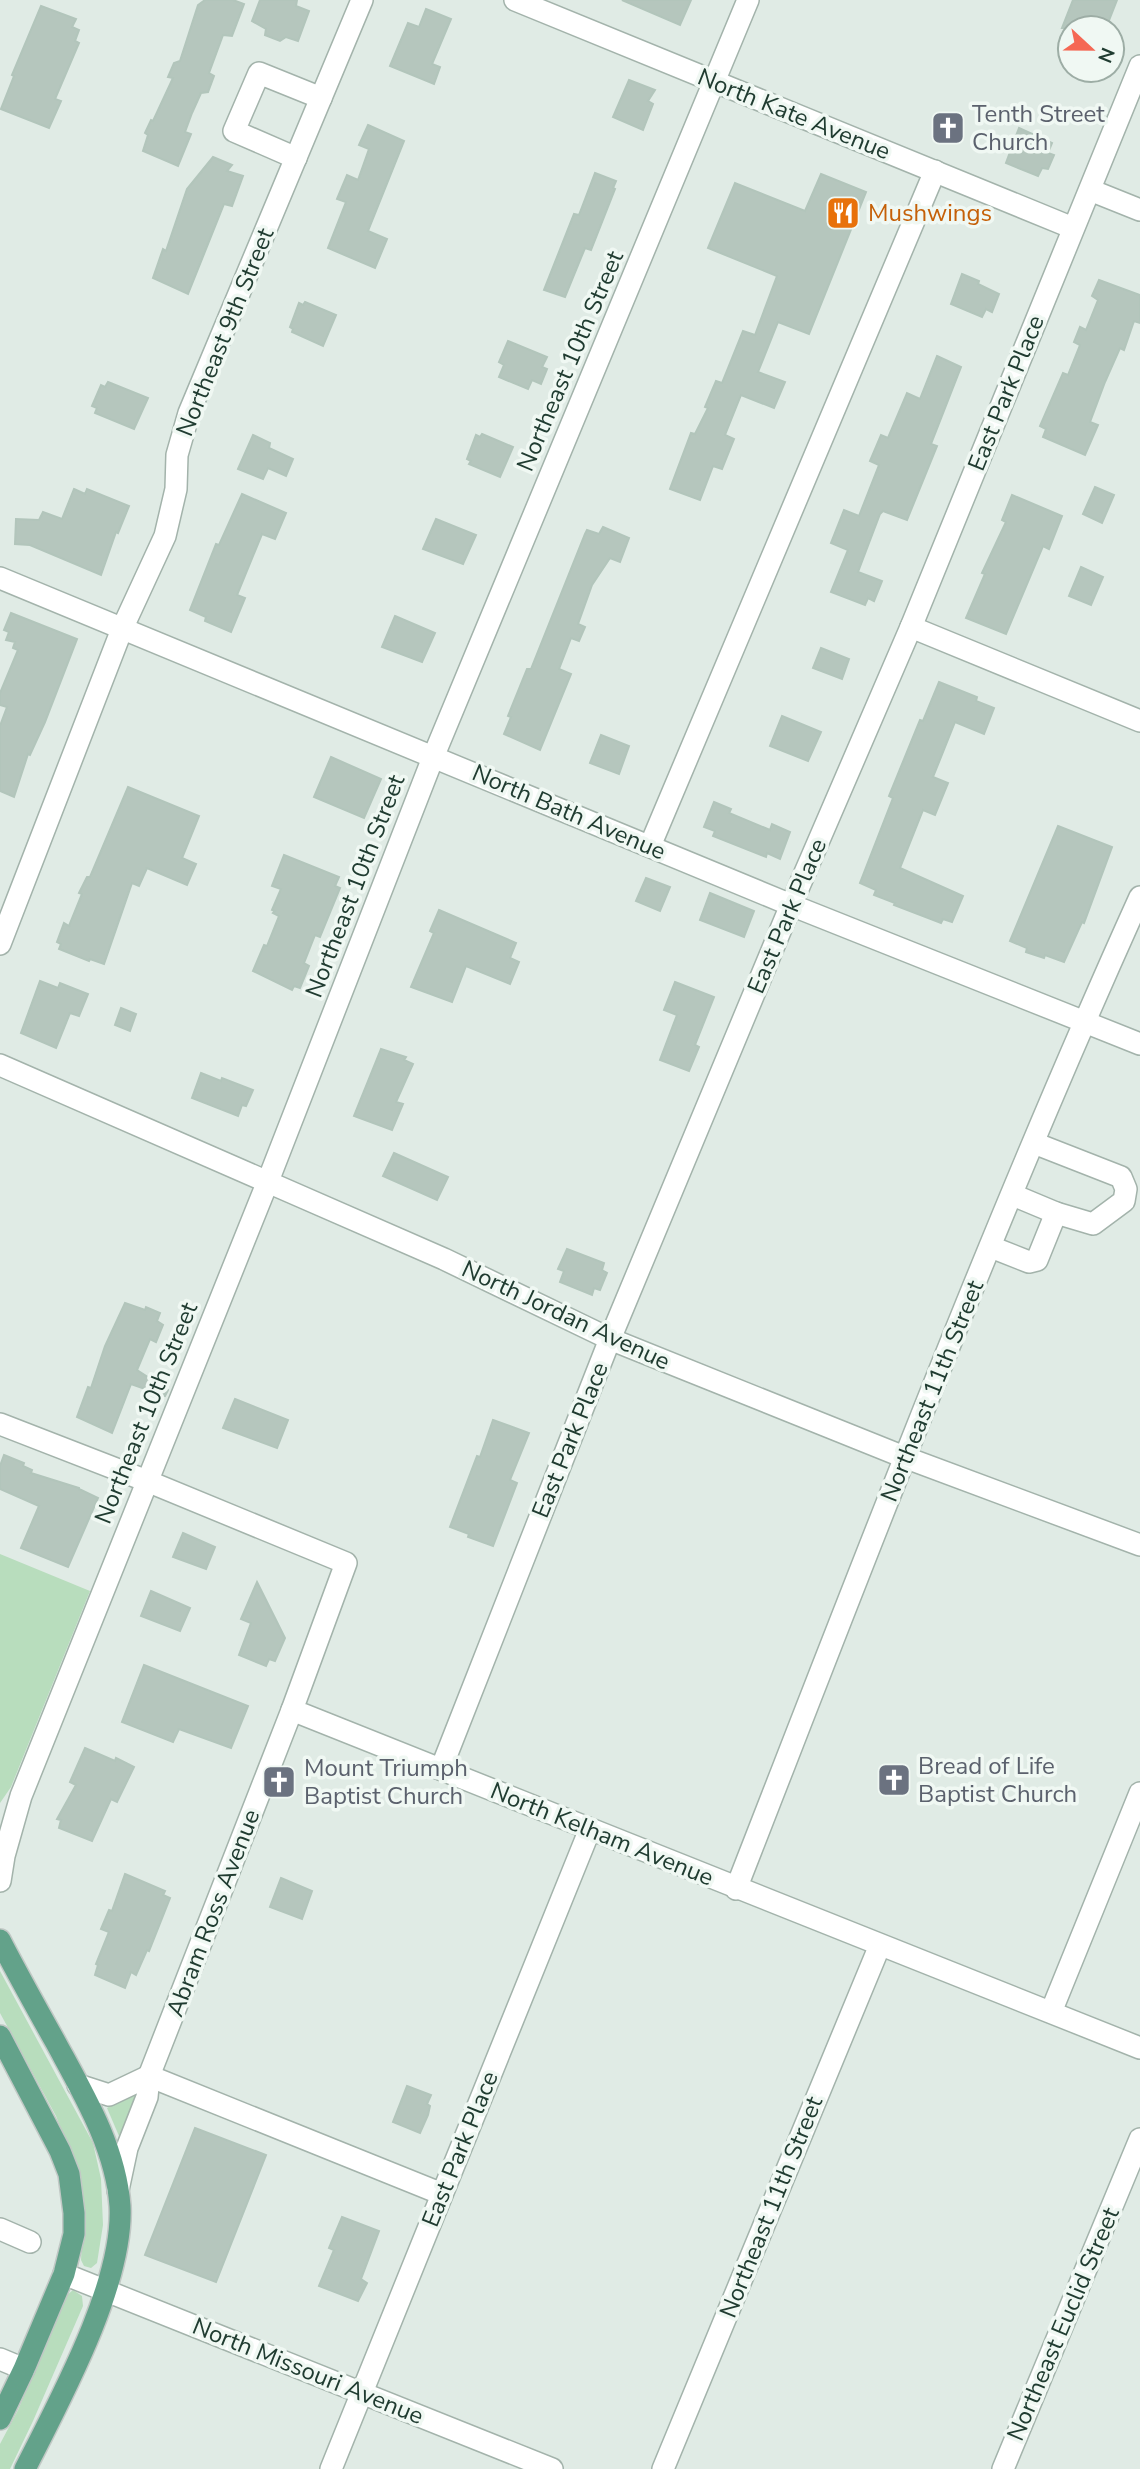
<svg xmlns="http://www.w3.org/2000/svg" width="1140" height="2469" font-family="'Nunito Sans',sans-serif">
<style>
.green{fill:#b8ddbd}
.building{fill:#b5c6bd;stroke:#b2c5bb;stroke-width:2}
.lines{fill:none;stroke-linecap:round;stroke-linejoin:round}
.minor-casing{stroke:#a3b3ab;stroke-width:24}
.major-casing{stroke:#c1c8c5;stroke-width:24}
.minor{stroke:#fff;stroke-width:21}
.major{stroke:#63a28a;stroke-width:21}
.labels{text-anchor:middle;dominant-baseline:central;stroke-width:7;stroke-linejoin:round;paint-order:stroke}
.street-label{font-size:24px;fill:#203c31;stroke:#f0f8f3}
.worship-label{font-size:24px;fill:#5b616d;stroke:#f0f8f3;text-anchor:start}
.food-label{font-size:24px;fill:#c56008;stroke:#f0f8f3;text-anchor:start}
</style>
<rect width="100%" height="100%" fill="#e0ebe5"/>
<!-- green -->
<g class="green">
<polygon points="0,1554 90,1591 11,1787 0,1803"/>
<polygon points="0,1971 93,2143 101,2179 103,2225 97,2263 91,2268 84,2266 81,2260 83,2223 81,2181 56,2116 0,2013"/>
<polygon points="134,2092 139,2093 122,2136 119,2136 107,2108"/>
<polygon points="73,2290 82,2296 83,2306 33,2421 10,2469 0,2469 0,2444 18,2410 66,2296"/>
</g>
<!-- building -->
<g class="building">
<polygon points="205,0 233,0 244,4 232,36 223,35 209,73 214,76 208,92 201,93 192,113 185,132 191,134 178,166 143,151 148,135 145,133 151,120 153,121 173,78 168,77 174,63 180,61 198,5"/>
<polygon points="260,0 297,0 296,6 309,11 298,41 286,37 280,41 265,35 266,29 252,21"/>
<polygon points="622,0 691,0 680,25"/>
<polygon points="1073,0 1117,0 1106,28 1062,28"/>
<polygon points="41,6 76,19 72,27 79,30 75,41 79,43 55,99 61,101 49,128 1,109 14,76 12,75"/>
<polygon points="426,9 451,19 432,64 440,67 434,84 390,66 408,23 419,27"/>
<polygon points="629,80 655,90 648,101 653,104 643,130 613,117"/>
<polygon points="368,125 404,141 368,231 387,239 375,268 328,248 346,202 337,199 347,175 358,180 369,149 359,145"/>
<polygon points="1019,128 1052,143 1048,153 1054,155 1048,169 1042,168 1038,176 1006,163"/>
<polygon points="213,157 232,165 227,171 243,176 232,206 224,204 188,294 153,278 163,249 166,251 187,189"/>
<polygon points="595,173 616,181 613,188 615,189 591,250 585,248 565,297 544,290 574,214 579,215"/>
<polygon points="821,174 866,192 809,334 778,322 758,372 785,382 774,408 741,395 725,435 734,439 722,469 713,466 700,500 670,489 691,433 695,434 708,408 705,407 716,381 722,383 743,331 755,335 777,276 708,248 735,183 805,211"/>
<polygon points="962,274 979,281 978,284 999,294 992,312 986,309 982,317 951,304"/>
<polygon points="1099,280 1140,295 1140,323 1134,321 1124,350 1120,348 1105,382 1090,422 1098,425 1085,455 1043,437 1046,429 1040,426 1063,373 1068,375 1080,345 1074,342 1080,327 1086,330 1098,300 1092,296"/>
<polygon points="305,302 336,315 323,346 292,332 293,329 290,327 299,303 303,305"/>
<polygon points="508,341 547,357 542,367 547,369 541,384 532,380 528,389 499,377 504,365 499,362"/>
<polygon points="937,356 961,367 931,444 937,446 907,520 883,511 880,514 858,572 882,581 874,601 868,598 865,605 831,592 848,550 831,543 844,510 859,516 879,465 870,461 881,435 888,438 907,393 920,399"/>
<polygon points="108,382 148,398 134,429 95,413 97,408 92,406 101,385 105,387"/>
<polygon points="482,434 513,447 500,477 469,464 471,461 467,459 476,435 480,437"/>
<polygon points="253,435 270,443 269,448 293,459 286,476 268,468 263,479 238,469"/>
<polygon points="1095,487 1114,495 1102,523 1083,514"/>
<polygon points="74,489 85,494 87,489 129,506 118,533 116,532 101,575 30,545 15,544 16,519 39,520 43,512 62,519"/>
<polygon points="242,494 286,513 275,539 262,534 237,595 245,598 231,632 205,621 206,617 190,610 216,544 219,545"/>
<polygon points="1012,495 1062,516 1049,549 1043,546 1006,634 966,618 985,574 982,573 1006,522 1002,520"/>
<polygon points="436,519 476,535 463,564 423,549"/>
<polygon points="603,527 629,538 620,562 610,558 592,585 578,624 585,627 579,641 571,638 559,669 571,674 540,750 504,734 511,717 508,716 527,669 531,669 585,534 587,530 599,534"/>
<polygon points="1081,567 1103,577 1091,605 1069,596"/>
<polygon points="11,613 77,639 45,722 30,755 28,754 14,797 0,791 0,726 7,707 0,705 0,693 18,650 13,648 15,642 6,640 9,632 4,630"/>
<polygon points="395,616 435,633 422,662 382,647"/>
<polygon points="821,648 849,659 842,679 813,668"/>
<polygon points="939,682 977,697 976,701 994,708 984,734 955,722 933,777 948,783 935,815 923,810 900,868 963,896 952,922 943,919 941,923 894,905 895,903 874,895 876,890 860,883 893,798 889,796 920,720 923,721"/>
<polygon points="782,716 821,732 808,761 770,746"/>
<polygon points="601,735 629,746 619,774 590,763"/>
<polygon points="331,757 381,779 364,818 314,797"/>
<polygon points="128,787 199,816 182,858 196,864 187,885 147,868 139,886 132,883 104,964 90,959 89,961 59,949 61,944 57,942 64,923 69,926 82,894 79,893 87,877 90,877"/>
<polygon points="714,802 731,809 729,813 770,830 772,824 790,832 780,859 767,853 766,857 713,836 715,831 704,827"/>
<polygon points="1058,826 1112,847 1084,923 1082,922 1064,962 1045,955 1044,958 1026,952 1027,948 1010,941"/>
<polygon points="284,855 339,877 335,886 340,888 320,937 315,935 304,963 309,966 300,988 294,986 292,990 253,971 264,945 267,946 279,916 273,913 275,911 272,910 281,889 272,886"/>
<polygon points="646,878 670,887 660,911 636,901"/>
<polygon points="710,893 754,911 744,937 700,920"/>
<polygon points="439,910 516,943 510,958 519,962 510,984 466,966 452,1002 411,987 434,933 430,931"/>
<polygon points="40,981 58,988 60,983 88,994 79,1016 70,1013 56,1048 21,1033"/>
<polygon points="675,982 714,997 695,1045 699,1047 689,1071 660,1060 677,1015 664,1010"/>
<polygon points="121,1008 136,1014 130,1031 115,1025"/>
<polygon points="381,1049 406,1057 404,1060 413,1064 396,1102 403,1104 392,1130 354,1116"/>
<polygon points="201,1073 221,1081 222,1078 253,1090 246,1106 242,1105 238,1116 192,1098"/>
<polygon points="394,1153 448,1177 437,1200 383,1176"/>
<polygon points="567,1249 604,1263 602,1270 607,1273 600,1290 594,1288 592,1295 560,1282 564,1271 558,1269"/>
<polygon points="125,1303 145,1310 146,1307 160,1313 157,1321 163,1325 156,1342 150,1339 137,1370 168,1390 165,1396 131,1384 112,1433 77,1417 88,1387 91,1388 105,1346"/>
<polygon points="235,1399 288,1420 277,1448 223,1428"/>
<polygon points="493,1420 529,1433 510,1480 517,1483 493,1546 468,1537 469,1534 450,1527 477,1456 480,1457"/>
<polygon points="4,1455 24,1463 23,1466 32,1470 31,1473 79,1488 79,1489 98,1498 68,1567 21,1548 39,1506 0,1489 0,1466"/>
<polygon points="183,1533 215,1547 206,1569 173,1557"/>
<polygon points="257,1582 285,1638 275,1661 269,1659 266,1666 239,1655 251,1623 241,1619"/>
<polygon points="151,1591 190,1608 180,1631 141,1616"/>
<polygon points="144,1665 248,1706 231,1748 179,1729 173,1742 122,1722"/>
<polygon points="85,1748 115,1761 116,1758 134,1767 117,1802 111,1799 92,1841 59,1828 61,1820 57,1819 76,1785 70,1782"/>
<polygon points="125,1874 165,1891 163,1895 170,1898 149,1951 147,1950 136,1975 131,1972 125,1988 95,1975 98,1965 96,1964 109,1932 101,1929 109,1910 112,1911"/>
<polygon points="281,1878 312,1891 302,1919 270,1907"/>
<polygon points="407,2086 431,2095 427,2104 430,2106 428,2115 420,2133 393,2122"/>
<polygon points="195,2128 266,2155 216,2282 145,2255"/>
<polygon points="342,2217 379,2231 361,2279 367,2283 358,2301 319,2286 334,2250 329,2248"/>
</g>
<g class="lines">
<defs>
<g id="minor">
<polyline points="515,0 1073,228"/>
<polyline points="296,158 234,131 259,73 321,98"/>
<polyline points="1090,190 1140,210"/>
<polyline points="0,578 791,905 1140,1044"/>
<polyline points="911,627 1140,721"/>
<polyline points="650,846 935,171"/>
<polyline points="0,944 122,629 165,536 176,489 177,455 189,413 362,0"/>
<polyline points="0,1065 444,1259 610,1339 904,1457 1140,1545"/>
<polyline points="1013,1195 1056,1213 1093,1224 1124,1201 1126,1189 1121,1177 1034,1143"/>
<polyline points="991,1247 1029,1262 1037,1260 1056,1213"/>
<polyline points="0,1424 147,1481 346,1563 292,1710 1140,2048"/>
<polyline points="441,1769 610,1339 791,905 911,627 1140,66"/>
<polyline points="0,1881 4,1856 21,1796 268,1181 434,755 748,0"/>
<path d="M736,1889C866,1556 993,1222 1140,897"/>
<polyline points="1051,2012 1140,1793"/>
<polyline points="149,2076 442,2194"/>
<polyline points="78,2085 109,2095 149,2076"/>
<polyline points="118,2190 127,2148 147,2097 149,2076 292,1710"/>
<polyline points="0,2229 30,2242"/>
<polyline points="64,2274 552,2469"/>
<polyline points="0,2359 24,2369"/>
<polyline points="331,2469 590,1829"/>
<polyline points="663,2469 880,1945"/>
<polyline points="1003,2469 1140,2139"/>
</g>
<g id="major">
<path d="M0,1940C18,1975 37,2009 56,2043C83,2093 116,2148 120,2206C124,2283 60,2400 25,2469"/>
<polyline points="0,2036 60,2151 69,2174 74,2213 74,2234 64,2274 24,2369 0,2419"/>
</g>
</defs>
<!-- minor casing -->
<use href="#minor" class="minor-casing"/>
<!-- major casing -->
<use href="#major" class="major-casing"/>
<!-- minor -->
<use href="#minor" class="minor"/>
<!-- major -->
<use href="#major" class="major"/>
</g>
<!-- icons -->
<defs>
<symbol id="church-square" viewBox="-11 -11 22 22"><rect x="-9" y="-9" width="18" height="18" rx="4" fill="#6b7280" stroke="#f0f8f3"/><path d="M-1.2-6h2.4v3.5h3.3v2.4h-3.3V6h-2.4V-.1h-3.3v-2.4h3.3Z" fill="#fff"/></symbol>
<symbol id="restaurant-square" viewBox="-11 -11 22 22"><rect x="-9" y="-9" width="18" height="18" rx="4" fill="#e8710a" stroke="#f0f8f3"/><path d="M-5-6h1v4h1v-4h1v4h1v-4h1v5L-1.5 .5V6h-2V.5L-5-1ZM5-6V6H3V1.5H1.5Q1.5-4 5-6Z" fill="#fff"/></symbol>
</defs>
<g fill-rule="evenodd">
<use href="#church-square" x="929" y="109" width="38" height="38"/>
<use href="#restaurant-square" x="824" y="194" width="38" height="38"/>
<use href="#church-square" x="875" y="1761" width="38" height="38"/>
<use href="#church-square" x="260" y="1763" width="38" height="38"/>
</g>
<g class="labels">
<!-- street labels -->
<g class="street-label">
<text transform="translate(794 114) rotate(22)">North Kate Avenue</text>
<text transform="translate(225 332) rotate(-68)">Northeast 9th Street</text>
<text transform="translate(570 361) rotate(-67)">Northeast 10th Street</text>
<text transform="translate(1006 393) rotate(-68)">East Park Place</text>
<text transform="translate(569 812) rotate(23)">North Bath Avenue</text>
<text transform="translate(355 886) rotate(-69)">Northeast 10th Street</text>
<text transform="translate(787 916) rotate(-67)">East Park Place</text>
<text transform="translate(566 1315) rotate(25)">North Jordan Avenue</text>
<text transform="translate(932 1391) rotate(-68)">Northeast 11th Street</text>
<text transform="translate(146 1413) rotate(-68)">Northeast 10th Street</text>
<text transform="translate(570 1440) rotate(-68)">East Park Place</text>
<text transform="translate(602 1834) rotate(22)">North Kelham Avenue</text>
<text transform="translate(213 1913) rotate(-69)">Abram Ross Avenue</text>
<text transform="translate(460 2149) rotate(-68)">East Park Place</text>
<text transform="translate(771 2207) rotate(-68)">Northeast 11th Street</text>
<text transform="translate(1063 2324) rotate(-67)">Northeast Euclid Street</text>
<text transform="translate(308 2371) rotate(22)">North Missouri Avenue</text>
</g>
<!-- worship labels -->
<g class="worship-label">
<text x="972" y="114">Tenth Street<tspan x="972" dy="28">Church</tspan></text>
<text x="918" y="1766">Bread of Life<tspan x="918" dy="28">Baptist Church</tspan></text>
<text x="304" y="1768">Mount Triumph<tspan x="304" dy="28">Baptist Church</tspan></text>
</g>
<!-- food labels -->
<g class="food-label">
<text x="868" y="213">Mushwings</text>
</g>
</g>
<!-- north arrow -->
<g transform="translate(1091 49) rotate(112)"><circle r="33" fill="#f0f8f3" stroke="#9dada5" stroke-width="2"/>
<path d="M0-5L12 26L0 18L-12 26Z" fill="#f56854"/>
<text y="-10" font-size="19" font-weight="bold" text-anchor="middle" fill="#203c31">N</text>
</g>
</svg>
